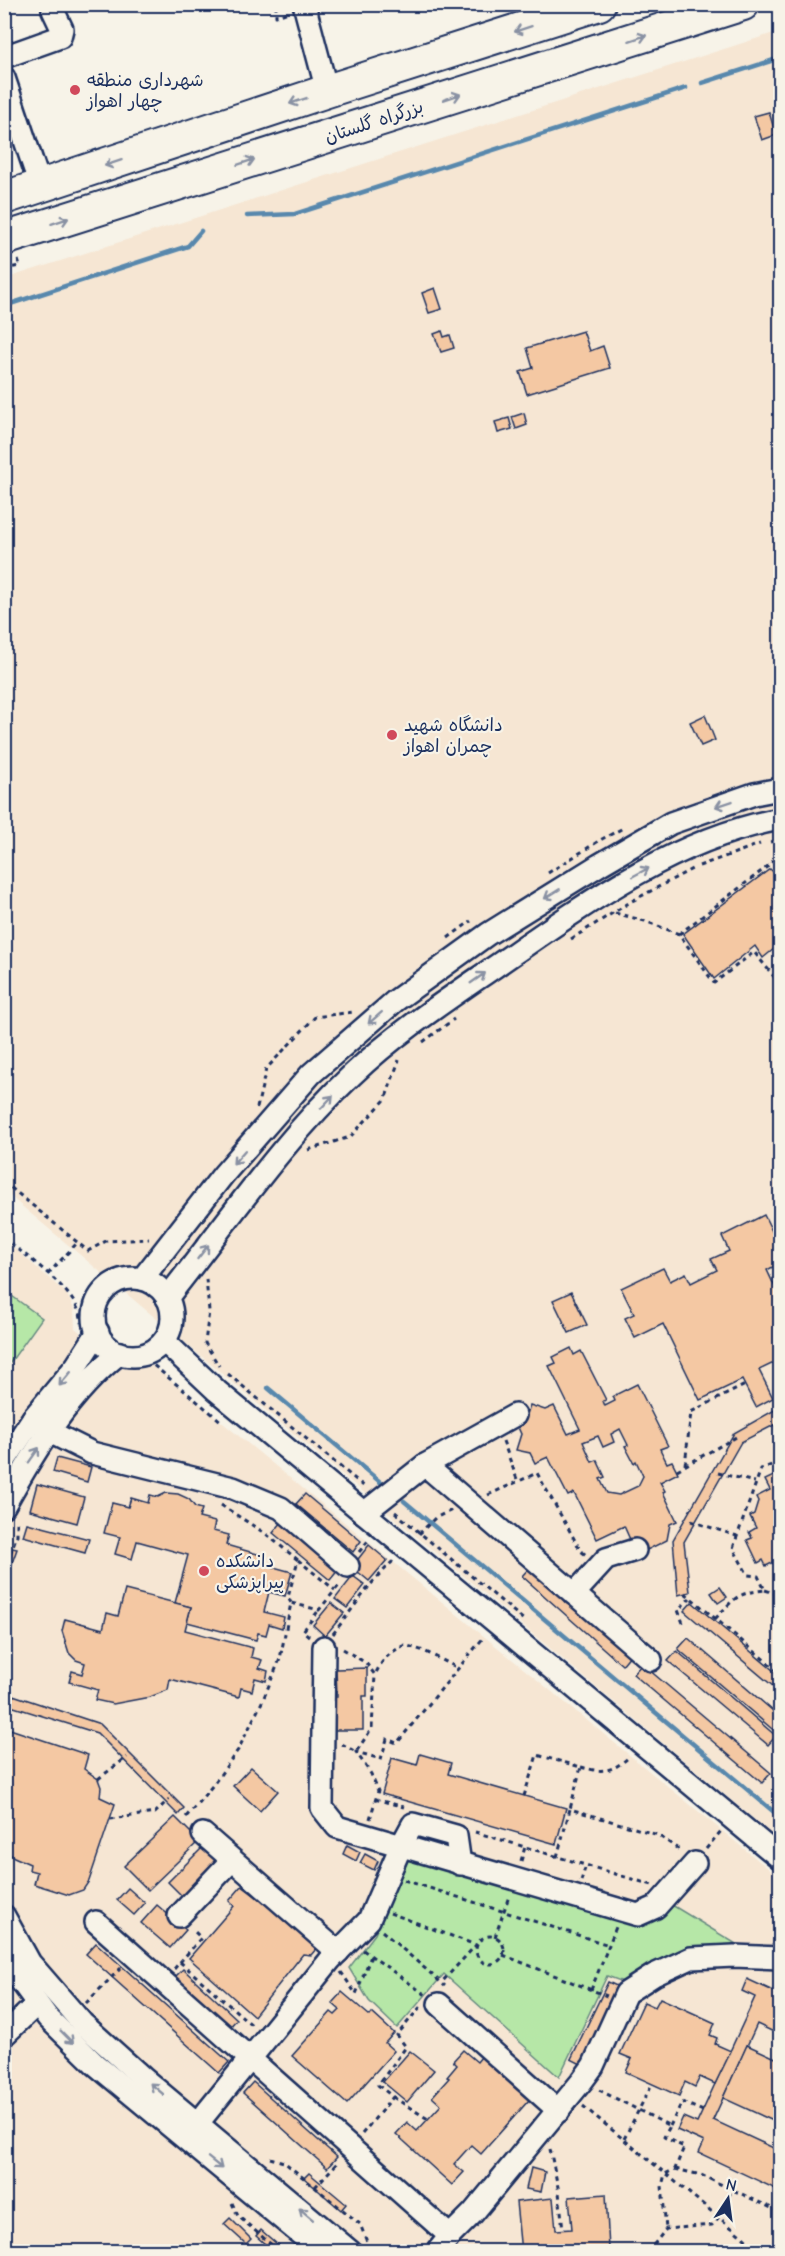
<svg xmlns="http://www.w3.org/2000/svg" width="785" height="2256" font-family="'Comic Neue','Playpen Sans Arabic',sans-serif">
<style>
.built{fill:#f6e6d3}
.green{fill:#b6e7a7;stroke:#688b82;stroke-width:1.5}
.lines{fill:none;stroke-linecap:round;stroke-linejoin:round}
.stream{stroke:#5888ad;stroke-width:4.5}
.building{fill:#f4c8a3;stroke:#1b2f5e;stroke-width:1.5;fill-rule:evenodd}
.minor-casing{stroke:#1b2f5e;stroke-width:26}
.highway-casing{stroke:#1b2f5e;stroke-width:36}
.path{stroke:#1b2f5e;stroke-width:3;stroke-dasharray:4.5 4.5;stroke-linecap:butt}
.minor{stroke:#f7f3e8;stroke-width:21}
.highway{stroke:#f7f3e8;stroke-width:32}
.oneway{stroke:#8991a3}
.poi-dot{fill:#d1495b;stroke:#f7f3e8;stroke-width:2}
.labels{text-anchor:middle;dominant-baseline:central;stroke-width:4.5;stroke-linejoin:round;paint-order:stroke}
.poi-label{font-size:18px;fill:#1b2f5e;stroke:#f7f3e8;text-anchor:start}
.street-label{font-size:18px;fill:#1b2f5e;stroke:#f7f3e8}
</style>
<rect width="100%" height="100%" fill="#f7f3e8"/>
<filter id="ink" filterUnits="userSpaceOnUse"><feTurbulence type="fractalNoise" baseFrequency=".0167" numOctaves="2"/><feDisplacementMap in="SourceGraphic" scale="12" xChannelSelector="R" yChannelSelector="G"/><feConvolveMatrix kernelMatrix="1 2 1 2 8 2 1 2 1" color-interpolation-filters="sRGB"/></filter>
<g filter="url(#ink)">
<!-- built -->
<g class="built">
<polygon points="780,31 780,1841 5,1192 4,279"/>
<polygon points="4,1239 67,1294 74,1309 75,1328 121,1367 132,1362 147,1361 780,1878 780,2251 5,2251"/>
</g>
<!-- green -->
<g class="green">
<polygon points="5,1291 42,1318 5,1370"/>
<polygon points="409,1858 637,1925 658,1917 672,1905 738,1945 676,1953 650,1965 623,1982 607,1976 559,2077 444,1974 397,2028 369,2001 349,1968 375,1934"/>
</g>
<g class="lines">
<!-- stream -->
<g class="stream">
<polyline points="702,83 780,58"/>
<polyline points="247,216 295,214 686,88"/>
<polyline points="4,306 188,246 201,231"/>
<polyline points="268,1388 385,1486"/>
<polyline points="404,1501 780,1817"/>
</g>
</g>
<!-- building -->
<g class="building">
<polygon points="769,112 776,135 762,140 754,116"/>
<polygon points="435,288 442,309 429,313 422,293"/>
<polygon points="442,331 444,337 450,335 454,348 441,352 434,334"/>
<polygon points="583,331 590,351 603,346 610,368 527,394 520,372 533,368 527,348"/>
<polygon points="524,413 527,425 516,429 512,417"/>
<polygon points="509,418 512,429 498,433 495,422"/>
<polygon points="705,715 715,740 701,746 690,722"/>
<polygon points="770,869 780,878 780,944 763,958 755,946 714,979 683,934"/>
<polygon points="764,1215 776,1239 780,1237 780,1263 767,1270 780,1298 780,1360 759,1370 773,1398 756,1407 742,1380 700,1400 663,1324 635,1338 625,1318 634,1314 621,1288 663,1268 670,1281 686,1273 691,1283 717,1270 711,1259 729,1251 722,1236"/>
<polygon points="571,1292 587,1325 569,1333 553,1300"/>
<path d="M571,1348L574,1355L581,1351L606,1400L603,1401L605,1406L615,1401L613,1396L637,1384L668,1446L660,1449L667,1463L672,1461L678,1473L660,1482L665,1491L663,1492L677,1521L670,1524L667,1540L647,1550L632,1544L624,1526L597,1539L574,1493L568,1496L548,1457L535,1463L530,1453L516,1450L521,1434L517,1425L525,1421L530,1405L545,1410L554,1406L568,1434L580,1429L549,1366L556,1363L553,1357ZM620,1429L628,1445L625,1446L634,1463L636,1461L643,1476L638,1486L619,1495L607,1493L600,1479L605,1477L597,1460L592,1462L583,1442L598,1436L603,1447L614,1442L611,1434Z"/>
<polygon points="780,1407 780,1422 741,1442 684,1542 690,1592 678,1595 673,1540 734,1433"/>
<polygon points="57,1458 91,1467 87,1482 53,1472"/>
<polygon points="780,1473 780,1576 774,1562 766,1566 763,1560 758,1563 747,1540 752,1538 749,1532 756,1528 750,1516 754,1514 758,1501 756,1497 770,1490 765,1480"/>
<polygon points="37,1484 84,1497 77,1523 30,1510"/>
<polygon points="166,1493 178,1494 189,1499 195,1507 202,1509 199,1518 215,1522 213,1531 229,1535 226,1545 261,1555 259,1563 292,1572 285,1596 269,1592 264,1612 284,1617 282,1628 269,1624 266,1635 258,1633 256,1640 187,1622 191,1607 175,1603 188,1555 137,1541 132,1559 115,1554 120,1537 104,1533 112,1503 128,1507 131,1498 148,1503 150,1495 158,1497"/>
<polygon points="305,1494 361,1541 353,1552 296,1504"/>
<polygon points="282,1522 339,1569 330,1580 273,1533"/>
<polygon points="27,1523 89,1539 85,1553 23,1536"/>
<polygon points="369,1545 387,1560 369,1581 352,1567"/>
<polygon points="8,1547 17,1549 4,1585 4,1558"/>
<polygon points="531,1566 631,1654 622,1665 522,1576"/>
<polygon points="353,1576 365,1585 347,1608 335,1599"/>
<polygon points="720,1587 727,1597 718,1603 711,1593"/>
<polygon points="125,1590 191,1607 185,1630 253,1648 251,1657 262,1660 259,1668 268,1671 266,1681 255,1678 252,1691 241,1688 239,1697 170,1679 168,1690 150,1697 113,1704 95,1700 98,1690 69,1682 72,1671 82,1674 85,1663 76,1660 69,1653 62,1631 65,1619 103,1629 107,1613 118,1616"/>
<polygon points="692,1602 780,1676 780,1692 684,1611"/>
<polygon points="331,1603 344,1613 325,1636 313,1625"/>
<polygon points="688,1638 780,1717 780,1731 778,1734 678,1649"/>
<polygon points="677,1651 776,1736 768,1745 668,1661"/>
<polygon points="642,1664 771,1773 762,1783 633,1674"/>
<polygon points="367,1668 367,1696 363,1696 363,1730 334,1730 333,1696 337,1696 336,1669"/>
<polygon points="4,1692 100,1724 184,1808 178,1815 97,1733 4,1704"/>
<polygon points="4,1727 88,1755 84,1769 98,1779 101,1787 100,1797 115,1804 89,1881 83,1890 69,1895 34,1884 37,1872 29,1870 30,1864 14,1857 4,1850"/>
<polygon points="420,1754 451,1763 448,1774 566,1808 556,1844 382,1794 392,1758 417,1765"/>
<polygon points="251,1767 278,1791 260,1811 233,1786"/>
<polygon points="175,1817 199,1841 148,1890 124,1866"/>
<polygon points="347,1845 360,1852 356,1861 343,1854"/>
<polygon points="204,1846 221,1862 185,1899 168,1882"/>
<polygon points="365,1854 378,1861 374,1870 360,1863"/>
<polygon points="242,1886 258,1898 261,1893 316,1943 317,1948 311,1955 303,1954 254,2016 189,1958 234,1906 229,1901"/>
<polygon points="128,1888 145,1903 134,1915 117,1900"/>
<polygon points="157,1905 186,1930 170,1948 141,1923"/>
<polygon points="96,1943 229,2062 219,2073 86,1954"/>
<polygon points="183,1969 237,2019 228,2029 173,1979"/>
<polygon points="780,1976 780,2035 757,2024 713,2120 780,2151 780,2191 699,2153 704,2142 677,2130 683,2117 697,2123 755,1997 742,1991 747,1979 773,1991"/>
<polygon points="608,1982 621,1988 583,2065 571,2059"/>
<polygon points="342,1992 370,2016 372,2013 394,2033 385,2043 394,2051 347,2104 292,2056 331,2012 335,2015 340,2010 332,2003"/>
<polygon points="660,1998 715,2023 710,2035 717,2038 715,2044 731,2051 715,2084 700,2077 695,2087 685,2082 679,2096 626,2072 632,2059 620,2054 644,2002 655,2007"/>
<polygon points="747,2045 780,2060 780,2124 723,2098"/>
<polygon points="463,2050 477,2062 481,2057 529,2100 481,2154 471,2145 454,2164 464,2172 452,2185 396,2134 407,2122 417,2131 441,2105 432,2097 449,2078 447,2077 457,2065 453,2061"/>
<polygon points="410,2051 434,2070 407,2102 383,2082"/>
<polygon points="253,2082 337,2157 327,2168 243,2093"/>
<polygon points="531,2168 545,2172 541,2192 526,2189"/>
<polygon points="309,2173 346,2204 341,2210 304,2178"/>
<polygon points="606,2194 609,2249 607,2252 521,2252 516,2202 553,2198 556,2230 572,2229 569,2197"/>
<polygon points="230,2218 251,2239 246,2244 224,2224"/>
<polygon points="261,2230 286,2252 274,2252 256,2236"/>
</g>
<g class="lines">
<defs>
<g id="minor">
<polyline points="304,4 327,91"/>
<polyline points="4,57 60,37 62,29 53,10 56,4"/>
<polyline points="4,78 41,188"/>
<circle cx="133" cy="1317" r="39"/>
<polyline points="142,1279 223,1175 311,1074 395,1001 488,934 599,865 671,823 754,794 780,789"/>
<path d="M167,1298C227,1223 282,1141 352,1075C395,1034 445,1001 493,968C581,907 673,839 780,819"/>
<polyline points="164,1341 217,1391 780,1858"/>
<polyline points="33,1418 50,1432 92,1453 233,1488 281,1508 348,1566"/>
<polyline points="4,1462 33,1418 76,1366 98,1332"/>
<polyline points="425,1465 515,1415"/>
<path d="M4,1506C35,1450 70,1392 120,1353"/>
<polyline points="364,1513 425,1465 651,1660"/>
<polyline points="574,1594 606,1559 635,1550"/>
<polyline points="324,1647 322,1808 337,1827 638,1915 656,1907 695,1863"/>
<polyline points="203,1834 338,1952"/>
<polyline points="4,1916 30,1963 82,2023 143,2078 351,2252"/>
<polyline points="179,1916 232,1860"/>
<polyline points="96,1922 450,2236 473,2213 582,2081 593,2066 626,1993 654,1975 691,1958 734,1956 780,1958"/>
<polyline points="4,1958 48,2018 95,2064 322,2252"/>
<polyline points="439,2004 559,2111"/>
<polyline points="4,2035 37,2004"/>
<polyline points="198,2123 330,1960 369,1920 401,1846 413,1824 456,1836 460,1864"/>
<polyline points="437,2252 450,2236"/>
</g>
<g id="highway">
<polyline points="4,198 327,91 599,4"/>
<polyline points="4,239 743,4"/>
</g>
</defs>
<!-- minor casing -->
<use href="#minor" class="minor-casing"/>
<!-- highway casing -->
<use href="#highway" class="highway-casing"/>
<!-- path -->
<g class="path">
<polyline points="276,4 276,16 289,12"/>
<polyline points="4,269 20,266 18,260"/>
<polyline points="770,842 780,840"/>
<polyline points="780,842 772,863 679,934 714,983 754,952 780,984"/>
<polyline points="699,866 760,844"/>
<polyline points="548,873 602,839 625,827"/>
<polyline points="615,913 645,921 679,934"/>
<polyline points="448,938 471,921"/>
<polyline points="571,939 632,901 692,869"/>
<polyline points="423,1042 454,1019"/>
<polyline points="257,1108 266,1069 315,1017 353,1012"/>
<polyline points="308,1150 350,1137 385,1100 399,1060"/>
<polyline points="4,1182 88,1251 106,1241 149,1239"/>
<path d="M4,1238C28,1258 79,1291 82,1323"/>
<polyline points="780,1272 775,1275 780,1286"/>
<polyline points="48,1274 77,1243"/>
<polyline points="206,1279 209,1311 205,1343 219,1366"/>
<polyline points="140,1354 222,1422"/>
<polyline points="228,1374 366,1488"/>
<polyline points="503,1441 518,1482"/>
<polyline points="685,1465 691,1412 745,1385"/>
<polyline points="677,1470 738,1436"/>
<polyline points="718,1473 755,1482"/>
<polyline points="488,1495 537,1473 581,1551 586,1555"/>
<polyline points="221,1505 266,1534 298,1560 288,1597 291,1603"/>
<polyline points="395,1512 525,1621"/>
<polyline points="691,1521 737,1536"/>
<polyline points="419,1534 435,1518 452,1510"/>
<polyline points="359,1552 368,1541"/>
<polyline points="298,1560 335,1590"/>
<polyline points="4,1570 17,1535 17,1520"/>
<polyline points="765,1590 780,1595"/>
<polyline points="685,1593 780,1673"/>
<path d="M715,1619C735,1598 736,1593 765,1590L758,1576L748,1575L733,1548L761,1469L780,1462"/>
<polyline points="683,1623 678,1610 690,1598"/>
<polyline points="333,1634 371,1584 392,1562 394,1563"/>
<polyline points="309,1636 303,1631 319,1610"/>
<path d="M343,1649L366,1663L375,1675C382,1659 390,1652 405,1645L424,1651L458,1668"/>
<polyline points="342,1744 356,1752 372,1728 375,1675"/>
<path d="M581,1767C603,1773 612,1772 629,1757"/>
<polyline points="98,1779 127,1757"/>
<polyline points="524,1796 537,1755 581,1767 570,1809"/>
<polyline points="375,1799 404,1807"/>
<polyline points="186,1817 213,1785 238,1750 262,1702 280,1659 291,1603 319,1610 341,1583"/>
<polyline points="110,1819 155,1813 169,1799"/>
<polyline points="370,1819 378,1791 371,1774 356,1752 381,1759 387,1739 397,1743 484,1637"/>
<polyline points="475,1832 652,1885"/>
<polyline points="706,1849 721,1831"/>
<polyline points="557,1857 570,1809 658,1835 681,1851"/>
<polyline points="521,1861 525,1847"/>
<polyline points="404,1880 609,1945"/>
<polyline points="581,1881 586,1865"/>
<polyline points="390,1913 476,1945 441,1983"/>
<polyline points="382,1931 445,1986"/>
<circle cx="490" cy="1950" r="14"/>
<polyline points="495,1937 509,1896"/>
<polyline points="363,1950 426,1995"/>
<polyline points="503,1955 607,1996"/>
<polyline points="180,1962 253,2026"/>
<polyline points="174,1969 201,1938 192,1929"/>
<polyline points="341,1972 356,1994 371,1956"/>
<polyline points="591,1990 616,1927"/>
<polyline points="86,2003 122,1967"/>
<polyline points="599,2090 670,2126 664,2137 684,2147 675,2169 665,2174 662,2186 666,2229"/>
<polyline points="393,2097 428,2119"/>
<polyline points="583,2106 761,2252"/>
<polyline points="670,2126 682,2102 703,2111"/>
<polyline points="362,2134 393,2097 378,2085 406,2047 397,2035 421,2006"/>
<polyline points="624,2139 652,2084"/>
<polyline points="550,2149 559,2192 563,2230"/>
<polyline points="270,2158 284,2162 360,2224 367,2242"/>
<polyline points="675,2169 701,2175 780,2212"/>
<polyline points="315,2187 338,2162"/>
<polyline points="232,2203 238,2216 280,2252"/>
<polyline points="648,2252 666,2229 712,2225 719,2217 732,2190"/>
<polyline points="775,2252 780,2239"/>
</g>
<!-- minor -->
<use href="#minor" class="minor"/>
<!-- highway -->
<use href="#highway" class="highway"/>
</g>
<!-- one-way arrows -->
<defs><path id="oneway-shaft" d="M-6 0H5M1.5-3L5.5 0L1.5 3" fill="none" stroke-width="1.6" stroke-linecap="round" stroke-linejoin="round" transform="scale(1.5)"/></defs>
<g class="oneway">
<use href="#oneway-shaft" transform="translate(523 29) rotate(162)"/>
<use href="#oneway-shaft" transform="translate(638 38) rotate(-18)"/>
<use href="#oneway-shaft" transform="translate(452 97) rotate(-18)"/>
<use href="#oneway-shaft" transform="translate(298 101) rotate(161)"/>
<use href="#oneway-shaft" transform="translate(246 162) rotate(-18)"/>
<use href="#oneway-shaft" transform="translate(113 163) rotate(161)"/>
<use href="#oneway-shaft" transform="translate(60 221) rotate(-18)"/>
<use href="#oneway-shaft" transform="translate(724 804) rotate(161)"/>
<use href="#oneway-shaft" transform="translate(641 872) rotate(-28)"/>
<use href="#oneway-shaft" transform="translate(552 894) rotate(148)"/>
<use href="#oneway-shaft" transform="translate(478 978) rotate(-35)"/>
<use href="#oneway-shaft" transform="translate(375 1018) rotate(139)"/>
<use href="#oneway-shaft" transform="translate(327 1102) rotate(-47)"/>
<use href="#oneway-shaft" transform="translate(239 1157) rotate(131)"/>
<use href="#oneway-shaft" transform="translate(203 1252) rotate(-52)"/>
<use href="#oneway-shaft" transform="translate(65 1379) rotate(130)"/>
<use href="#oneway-shaft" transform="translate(34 1455) rotate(-55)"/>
<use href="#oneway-shaft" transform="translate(67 2037) rotate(45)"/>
<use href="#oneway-shaft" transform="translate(157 2089) rotate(-140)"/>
<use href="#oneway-shaft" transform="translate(215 2163) rotate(39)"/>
<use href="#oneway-shaft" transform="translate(306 2214) rotate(-140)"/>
</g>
</g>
<!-- markers -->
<g class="poi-dot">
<circle cx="75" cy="90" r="6"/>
<circle cx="392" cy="735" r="6"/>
<circle cx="204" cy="1571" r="6"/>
</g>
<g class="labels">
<!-- poi labels -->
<g class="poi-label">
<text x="87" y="80">شهرداری منطقه<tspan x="87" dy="21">چهار اهواز</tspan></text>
<text x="404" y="725">دانشگاه شهید<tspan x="404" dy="21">چمران اهواز</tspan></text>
<text x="216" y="1561">دانشکده<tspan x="216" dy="21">پیراپزشکی</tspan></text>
</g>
<!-- street labels -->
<g class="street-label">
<text transform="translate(374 122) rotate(-18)">بزرگراه گلستان</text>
</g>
</g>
<!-- margin -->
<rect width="785" height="2256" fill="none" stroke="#f7f3e8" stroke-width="24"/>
<rect x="12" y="12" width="761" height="2232" fill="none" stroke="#1b2f5e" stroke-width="2" filter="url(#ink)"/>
<!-- north arrow -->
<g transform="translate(728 2199) rotate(13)" stroke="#f7f3e8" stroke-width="4.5" paint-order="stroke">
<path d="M0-4.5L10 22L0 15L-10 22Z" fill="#1b2f5e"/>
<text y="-9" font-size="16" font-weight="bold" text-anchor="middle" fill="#1b2f5e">N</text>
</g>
</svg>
